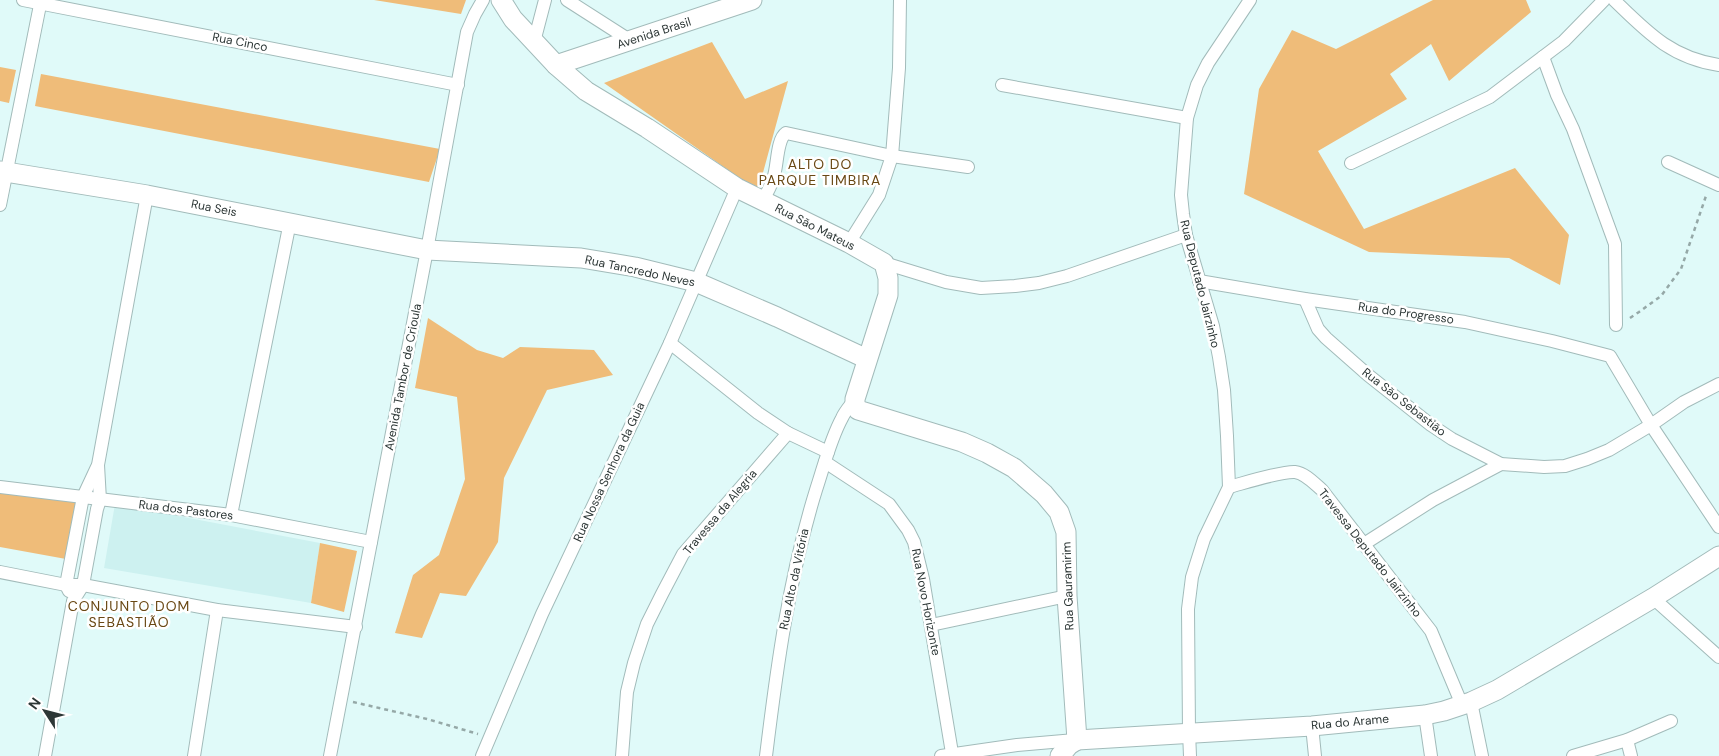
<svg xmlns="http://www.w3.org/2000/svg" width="1719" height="756" font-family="'DM Sans',sans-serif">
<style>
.built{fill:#cdf1f0}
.green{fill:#efbc79}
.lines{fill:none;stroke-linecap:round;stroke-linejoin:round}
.street-casing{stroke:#a2bbba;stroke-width:14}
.secondary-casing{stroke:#a2bbba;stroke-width:21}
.path{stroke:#95a8a7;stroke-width:2.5;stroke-dasharray:4 4;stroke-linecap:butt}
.street{stroke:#fff;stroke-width:12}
.secondary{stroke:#fff;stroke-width:19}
.labels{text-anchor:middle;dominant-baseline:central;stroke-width:5;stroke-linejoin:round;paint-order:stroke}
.street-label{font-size:12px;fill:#2d3736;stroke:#fff}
.neighbourhood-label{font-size:14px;letter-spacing:1px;fill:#694814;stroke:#fff}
</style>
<rect width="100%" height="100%" fill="#e0faf9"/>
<!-- built -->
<polygon class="built" points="115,504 320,543 311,603 104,568"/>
<!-- green -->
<g class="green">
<polygon points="374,0 466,0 461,14"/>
<polygon points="1433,0 1526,0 1531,12 1449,81 1431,44 1390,74 1407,99 1318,151 1364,229 1515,168 1569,235 1560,285 1509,258 1369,252 1244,194 1259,89 1292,30 1336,49"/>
<polygon points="712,42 745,99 788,81 758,191 604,83"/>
<polygon points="0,67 16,70 9,103 0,101"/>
<polygon points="41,74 440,149 429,182 35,106"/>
<polygon points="428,318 477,350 503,358 520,347 594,350 613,375 547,390 504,478 498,542 466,596 440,593 422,638 395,633 413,575 439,555 465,479 457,397 415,388"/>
<polygon points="0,487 80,501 66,559 0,547"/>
<polygon points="320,543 357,551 344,612 311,603"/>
</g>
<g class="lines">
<defs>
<g id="street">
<polyline points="23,0 458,85"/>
<polyline points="567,0 631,41"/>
<path d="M1614,0C1647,32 1671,58 1719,65"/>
<polyline points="534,42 545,0"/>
<polyline points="1543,57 1557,95 1573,129 1615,244 1616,325"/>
<polyline points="1002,85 1187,118"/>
<polyline points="1668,162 1719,185"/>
<polyline points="1351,163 1490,97 1564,41 1604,0"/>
<path d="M763,201C766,194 771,186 773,179C778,167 776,140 786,133L892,156L968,167"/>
<polyline points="0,205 41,0"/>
<polyline points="849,243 879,195 892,156 899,68 900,0"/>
<polyline points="884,263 946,282 981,288 1015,286 1039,283 1067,276 1186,235"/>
<polyline points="1199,281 1305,299 1465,322 1552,341 1610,356 1651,425 1719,527"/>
<polyline points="1305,299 1318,329 1326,338 1368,375 1431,425 1452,439 1501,464 1544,467 1565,466 1587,459 1609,450 1651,425 1684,402 1719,384"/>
<polyline points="670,343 758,413 788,433 828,452"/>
<polyline points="825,462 889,504 908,530 914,542 923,579 952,753"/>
<polyline points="0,487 231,515 371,542"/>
<path d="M1229,487C1244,483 1282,471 1295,472C1305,473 1315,484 1322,490L1431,631L1462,705"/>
<polyline points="231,515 290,222"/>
<polyline points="1364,544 1433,500 1501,464"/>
<polyline points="0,572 66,585 83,585 217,610 356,627"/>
<polyline points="69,591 66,585 83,497 97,467"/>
<polyline points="1653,598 1719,657"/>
<polyline points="931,625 1067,596"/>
<polyline points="1471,702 1482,756"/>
<polyline points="1425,715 1431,756"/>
<polyline points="1312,726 1315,756"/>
<polyline points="1627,740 1631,756"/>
<polyline points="45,756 73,601 83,585 97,509 100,500 98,465 147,195"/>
<polyline points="194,756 217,610"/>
<polyline points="330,756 427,250 467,32 475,14 483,0"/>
<polyline points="482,756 542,614 670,343 737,188"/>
<polyline points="622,756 627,692 634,663 647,624 662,594 683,554 788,433"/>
<path d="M766,756C777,666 789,577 816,490C824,466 830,440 842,418C845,411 851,405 855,399"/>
<polyline points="941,756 1017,745 1075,740"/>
<polyline points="1190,756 1189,732 1188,609 1192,577 1204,539 1229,487 1227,436 1224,390 1219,357 1213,326 1186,235 1183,214 1181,195 1187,118 1197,85 1208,63 1250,0"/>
<polyline points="1573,756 1627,740 1671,721"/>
</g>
<g id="secondary">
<polyline points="501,0 513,19 556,65 586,91 647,128 737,188 849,243 884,263 888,278 888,295 855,399 855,404 858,410 962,442 987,453 1014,468 1044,494 1059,512 1066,532 1067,596 1077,740"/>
<polyline points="556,65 752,0"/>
<polyline points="0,171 147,195 427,250 581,258 635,267 696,282 777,317 867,359"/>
<polyline points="1077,740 1312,726 1425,715 1444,711 1471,702 1497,690 1653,598 1719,556"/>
<polyline points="1060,756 1069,745 1077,740"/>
</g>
</defs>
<!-- street casing -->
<use href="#street" class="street-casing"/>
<!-- secondary casing -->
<use href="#secondary" class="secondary-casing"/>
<!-- path -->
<g class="path">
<polyline points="1630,318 1639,312 1661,296 1681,269 1707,193"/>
<polyline points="353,702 427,719 478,734"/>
</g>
<!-- street -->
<use href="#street" class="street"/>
<!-- secondary -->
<use href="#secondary" class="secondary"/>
</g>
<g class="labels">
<!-- street labels -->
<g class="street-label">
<text transform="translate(654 33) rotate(-18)">Avenida Brasil</text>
<text transform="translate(240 42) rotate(11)">Rua Cinco</text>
<text transform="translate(214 208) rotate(11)">Rua Seis</text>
<text transform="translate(815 227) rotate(27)">Rua São Mateus</text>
<text transform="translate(640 271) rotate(12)">Rua Tancredo Neves</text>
<text transform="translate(1200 284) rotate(76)">Rua Deputado Jairzinho</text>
<text transform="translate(1406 313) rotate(8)">Rua do Progresso</text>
<text transform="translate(403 377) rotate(-79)">Avenida Tambor de Crioula</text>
<text transform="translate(1404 402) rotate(38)">Rua São Sebastião</text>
<text transform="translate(609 472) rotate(-65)">Rua Nossa Senhora da Guia</text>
<text transform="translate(186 510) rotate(7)">Rua dos Pastores</text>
<text transform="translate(720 512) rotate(-50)">Travessa da Alegria</text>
<text transform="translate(1370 553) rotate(52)">Travessa Deputado Jairzinho</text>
<text transform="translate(794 579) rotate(-78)">Rua Alto da Vitória</text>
<text transform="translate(1068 586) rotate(-92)">Rua Gauramirim</text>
<text transform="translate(926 602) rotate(79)">Rua Novo Horizonte</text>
<text transform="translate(1350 722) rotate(-5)">Rua do Arame</text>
</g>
<!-- neighbourhood labels -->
<g class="neighbourhood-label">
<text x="820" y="164">ALTO DO<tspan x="820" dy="16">PARQUE TIMBIRA</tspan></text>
<text x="129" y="606">CONJUNTO DOM<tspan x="129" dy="16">SEBASTIÃO</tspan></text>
</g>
</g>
<!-- north arrow -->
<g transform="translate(45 711) rotate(306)" stroke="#ffffff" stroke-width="4" paint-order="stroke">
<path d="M0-4L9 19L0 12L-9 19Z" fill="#2d3736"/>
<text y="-8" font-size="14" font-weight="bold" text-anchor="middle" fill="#2d3736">N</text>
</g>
</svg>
